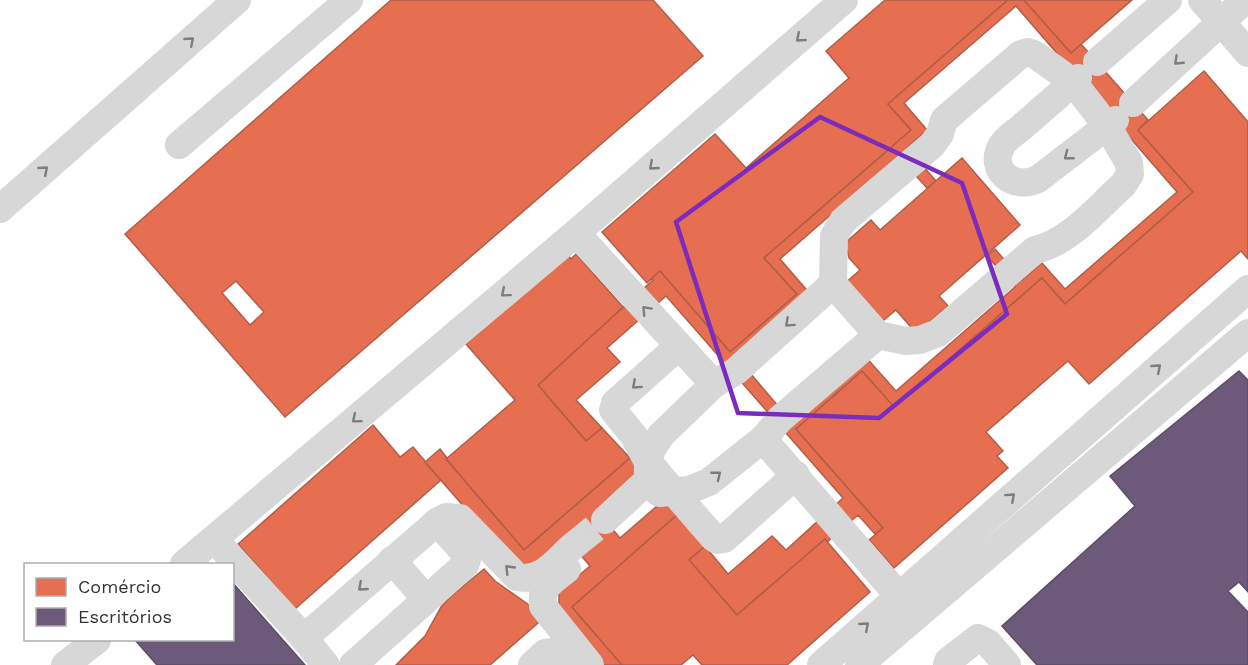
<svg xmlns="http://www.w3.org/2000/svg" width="1248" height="665" font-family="'Work Sans',sans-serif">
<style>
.shops{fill:#e76f51;stroke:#b15d48;stroke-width:1.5;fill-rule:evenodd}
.offices{fill:#6d597a;stroke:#5c4e65;stroke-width:1.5}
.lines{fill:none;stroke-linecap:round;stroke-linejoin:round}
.minor-tunnel{stroke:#d6d6d6;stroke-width:28;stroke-dasharray:28 14;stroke-linecap:butt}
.minor{stroke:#d7d7d7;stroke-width:28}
.oneway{stroke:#7d7d7d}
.marked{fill:none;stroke:#7b2cbf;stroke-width:4.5;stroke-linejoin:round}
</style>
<rect width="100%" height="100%" fill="#fff"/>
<!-- shops -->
<g class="shops">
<path d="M391,0H653L703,56L285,417L125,234ZM236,281L264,312L250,325L222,293Z"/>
<polygon points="885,0 1008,0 888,104 911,130 764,258 797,294 730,352 660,271 647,283 602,232 715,134 746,168 849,78 826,51"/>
<path d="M1008,0H1024L1071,53L1081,44L1148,120L1138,130L1193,192L1065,304L1042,278L894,407L862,371L796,429L883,528L875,534L858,515L827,542L825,539L737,615L689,560L705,546L728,574L772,536L786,550L843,498L666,296L607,348L620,362L576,400L602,428L586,441L538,385L653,280L651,279L660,271L730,352L797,294L764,258L911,130L888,104ZM1016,6L1177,192L1065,289L1042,263L1022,280L995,249L987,256L1015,287L896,391L864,355L790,420L738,359L811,295L780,259L898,156L927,188L936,181L907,148L927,130L904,103Z"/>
<polygon points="1024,0 1132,0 1071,53"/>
<polygon points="1204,71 1248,122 1248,259 1241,251 1089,384 1068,361 986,432 1003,451 997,456 1008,468 894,568 869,540 883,528 796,429 862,371 894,407 1042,278 1065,304 1193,192 1138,130"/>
<polygon points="962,158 1020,225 939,296 948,306 916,333 896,310 879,324 843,285 860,270 849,258 845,243 871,220 880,230"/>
<polygon points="576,254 623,307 538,385 586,441 602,428 630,458 524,550 446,459 515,400 466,344 568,255 571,259"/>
<polygon points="373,425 400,457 413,447 441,480 295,609 238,544"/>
<polygon points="440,449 447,458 446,459 524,550 630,458 642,472 597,511 620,538 664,500 677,515 572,607 622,665 603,665 559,614 559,592 590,566 567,539 535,566 514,564 425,462"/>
<polygon points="677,515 705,546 689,560 737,615 825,539 870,592 787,665 702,665 693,655 681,665 622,665 572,607"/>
<polygon points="484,569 495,581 529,605 539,622 490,665 396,665 425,636 441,607 450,597"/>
</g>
<!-- offices -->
<g class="offices">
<polygon points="1239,371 1248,380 1248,592 1239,582 1228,591 1248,612 1248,665 1037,665 1002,626 1135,506 1110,476"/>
<polygon points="232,582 305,665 157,665 135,640 232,640"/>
</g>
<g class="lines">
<!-- minor-tunnel -->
<polyline class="minor-tunnel" points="573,546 605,520"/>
<!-- minor -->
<g class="minor">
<polyline points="1202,0 1248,53"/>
<path d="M1028,52L1034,54L1073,82L1107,126L1129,163L1130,174L1123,185C1096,209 1070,242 1035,250L938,333L920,340L906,341L878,335L833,284L834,236L843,221L932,145L940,134L944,120L1021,54Z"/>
<polyline points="1097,62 1168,0"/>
<path d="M1078,78C1060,94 1041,110 1022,127C1016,132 1006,138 1002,145C987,170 1014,191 1038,179L1115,120"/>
<polyline points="1133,103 1245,0"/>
<polyline points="179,145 349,0"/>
<polyline points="0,209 237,0"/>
<polyline points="576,233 714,384"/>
<polyline points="679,346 615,403 613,410 634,436 648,462 713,537 717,540 724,539 796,475"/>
<polyline points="763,439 899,596"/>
<polyline points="659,493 689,490 709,482 763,439 780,419 878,335"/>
<polyline points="605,520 646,482 648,476 648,462 652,449 661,435 714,384 736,371 833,284"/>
<polyline points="214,539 304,638"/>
<polyline points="392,560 426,599"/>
<polyline points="184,564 576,233 844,0"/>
<path d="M567,569C553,581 540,586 543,606L590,665"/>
<polyline points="65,665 97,640"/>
<path d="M326,665L304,638L437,522L446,517L460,518L517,577C541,583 556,561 573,546"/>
<polyline points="353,665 465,565 467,560 465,553 437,522"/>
<polyline points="532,665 545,653 554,652 568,665"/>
<polyline points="821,665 1248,289"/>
<polyline points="859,665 1248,333"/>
<polyline points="947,665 948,661 978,638 988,643 1007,665"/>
</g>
</g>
<!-- one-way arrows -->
<defs><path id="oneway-chevron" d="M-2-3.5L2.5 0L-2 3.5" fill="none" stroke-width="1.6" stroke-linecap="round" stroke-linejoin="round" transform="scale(1.5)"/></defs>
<g class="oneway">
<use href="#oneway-chevron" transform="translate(800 38) rotate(139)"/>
<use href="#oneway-chevron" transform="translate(190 41) rotate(-41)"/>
<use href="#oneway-chevron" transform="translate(1178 61) rotate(137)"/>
<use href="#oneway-chevron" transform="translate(1068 156) rotate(142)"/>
<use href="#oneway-chevron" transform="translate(653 166) rotate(139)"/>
<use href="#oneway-chevron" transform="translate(44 170) rotate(-41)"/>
<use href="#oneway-chevron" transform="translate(505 293) rotate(140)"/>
<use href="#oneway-chevron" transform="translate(646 310) rotate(-133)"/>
<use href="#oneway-chevron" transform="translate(789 323) rotate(138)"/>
<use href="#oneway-chevron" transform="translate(1157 368) rotate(-41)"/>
<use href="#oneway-chevron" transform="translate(636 385) rotate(138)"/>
<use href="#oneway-chevron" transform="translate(356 419) rotate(140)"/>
<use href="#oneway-chevron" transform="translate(717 475) rotate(-39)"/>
<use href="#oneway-chevron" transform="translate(1011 497) rotate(-42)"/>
<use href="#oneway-chevron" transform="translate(509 569) rotate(-134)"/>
<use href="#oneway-chevron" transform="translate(362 587) rotate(139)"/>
<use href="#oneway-chevron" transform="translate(865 626) rotate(-41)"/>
</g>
<!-- marked area -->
<path class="marked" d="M820,117L962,183L1007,314L879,418L738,413L676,222Z"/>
<!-- legend -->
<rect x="24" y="563" width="210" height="78" fill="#ffffff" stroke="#adadad" stroke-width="1.5"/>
<rect x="36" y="578" width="30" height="18" fill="#e76f51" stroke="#adadad" stroke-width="1.5"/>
<text x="78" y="593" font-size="18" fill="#333333">Comércio</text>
<rect x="36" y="608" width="30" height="18" fill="#6d597a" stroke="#adadad" stroke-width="1.5"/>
<text x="78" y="623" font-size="18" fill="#333333">Escritórios</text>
</svg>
